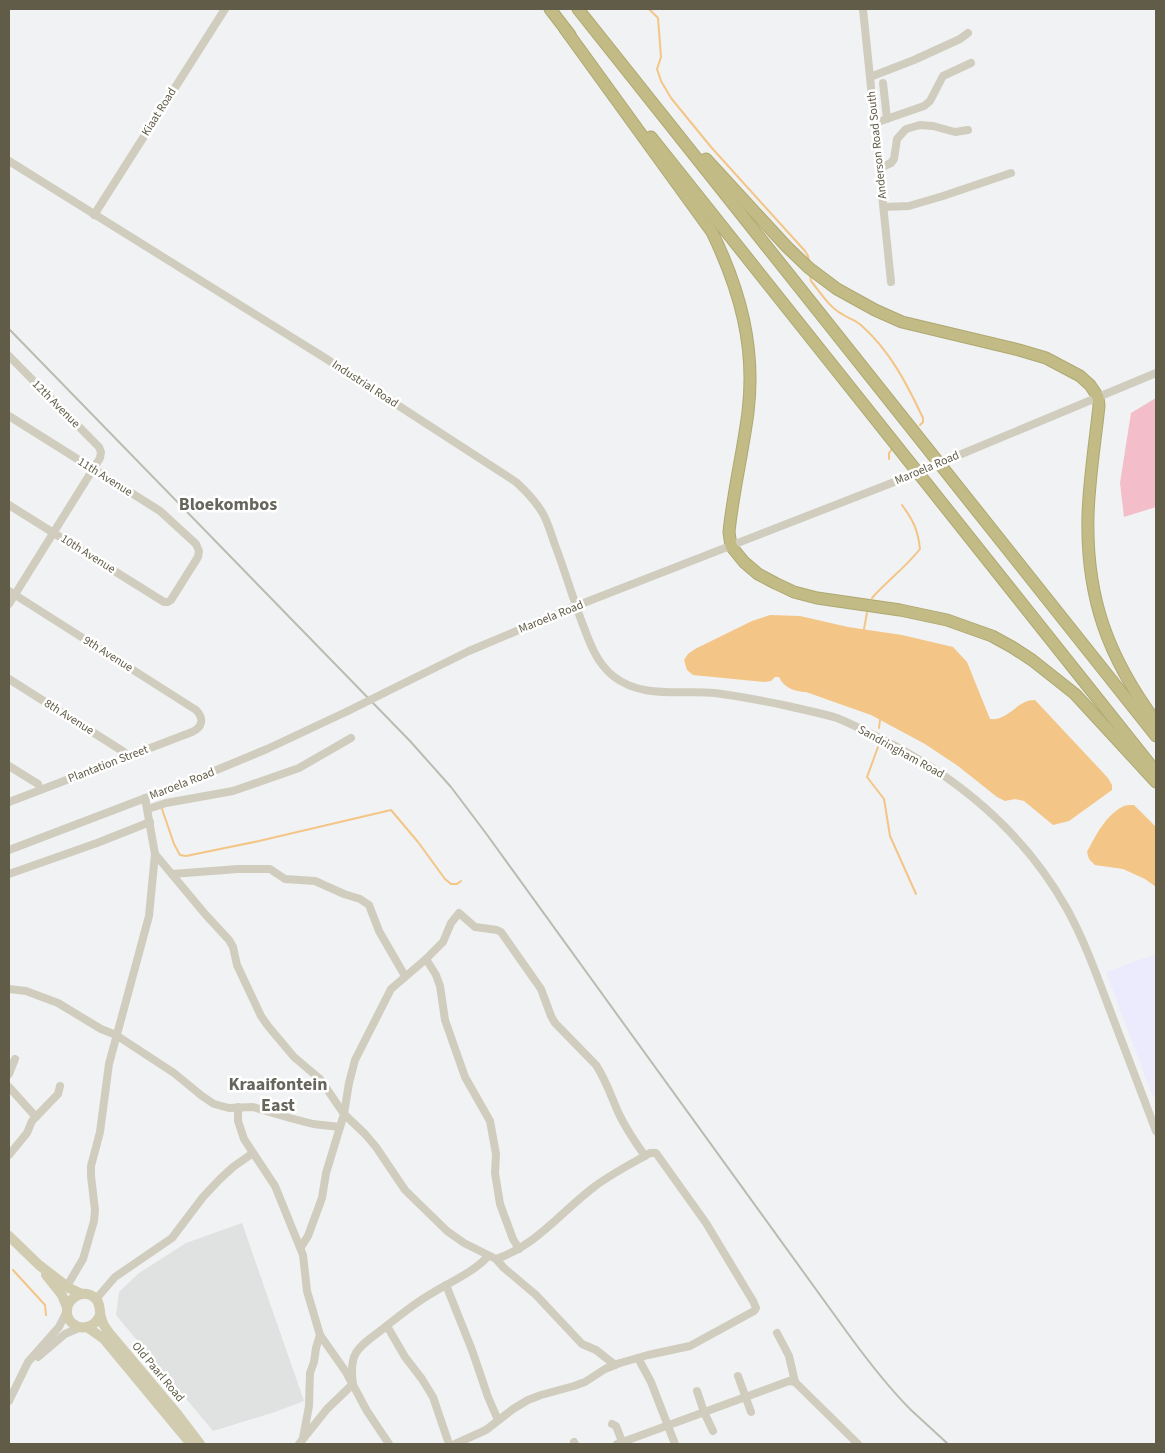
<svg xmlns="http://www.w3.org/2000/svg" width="1165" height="1453" font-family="'Source Sans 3',sans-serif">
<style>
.commercial{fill:#eceafd}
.education{fill:#e0e1e1}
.green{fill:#f3bdca}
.water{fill:#f3c587}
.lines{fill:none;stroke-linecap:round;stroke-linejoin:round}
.stream{stroke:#f3c587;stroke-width:2}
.highway-casing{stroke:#aea871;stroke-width:13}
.minor{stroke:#d1cdbe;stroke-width:8}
.major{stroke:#d1ccaf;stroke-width:10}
.highway{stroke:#c2bb85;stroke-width:11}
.rail{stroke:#bcbbb2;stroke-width:2}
.minor-bridge{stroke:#d1cdbe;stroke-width:8}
.labels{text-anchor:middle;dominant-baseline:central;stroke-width:5;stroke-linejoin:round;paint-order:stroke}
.street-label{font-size:12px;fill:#605c47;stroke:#fff}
.district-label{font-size:18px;font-weight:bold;fill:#66665d;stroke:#fff}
</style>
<rect width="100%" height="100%" fill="#f1f2f3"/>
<!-- commercial -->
<polygon class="commercial" points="1156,954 1156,1098 1152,1094 1106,972"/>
<!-- education -->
<polygon class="education" points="242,1223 304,1401 275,1412 213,1431 116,1315 119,1292 139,1273 186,1243"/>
<!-- green -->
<polygon class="green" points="1156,398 1156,507 1124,517 1120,483 1131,413"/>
<!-- water -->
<g class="water">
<path d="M770,615L800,616L848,627L902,635L953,647L967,662L990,719C1009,721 1016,700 1035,700L1108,778L1112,785V790L1069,821L1053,825L1024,801L1015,799L1005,801L997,797L958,766L925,744L871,715L806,692C795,692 783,687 779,677H775L771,681L764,682L693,675L687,670L684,660L688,654L695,649L752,621Z"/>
<path d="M1134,805L1156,827V887L1145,879L1123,869L1095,865L1089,859L1087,852C1095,837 1105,816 1122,807C1125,805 1130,805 1134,805Z"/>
</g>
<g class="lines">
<!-- stream -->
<g class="stream">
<polyline points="649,9 658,18 661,57 657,69 661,81 671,98 711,147 805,251 808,256 809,262"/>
<path d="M810,275L811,281C820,292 829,307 842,314C849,319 856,320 862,326C890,351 907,384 923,418V422L920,425"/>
<polyline points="889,459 889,453 892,449"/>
<path d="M872,598C887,581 906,567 920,549C918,530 913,520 902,505"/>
<polyline points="864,629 867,613"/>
<polyline points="879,728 880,720"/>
<polyline points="878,747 867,777 884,799 890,836 916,894"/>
<polyline points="162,809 174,844 180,855 186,856 259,841 391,810 418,842 445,879 451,884 457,884 461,881"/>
<polyline points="13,1270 45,1305 46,1315"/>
</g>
<defs>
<g id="highway">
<polyline points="550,9 570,35"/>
<polyline points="578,9 1156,736"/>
<path d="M565,29L712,232C740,290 756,347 748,412C743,452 733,492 729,532L731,546L744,562L758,574L775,583L794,592L817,598L900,610L947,620L992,636L1012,647L1032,660L1075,694L1156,782"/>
<polyline points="651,137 1156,772"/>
<path d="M706,159L787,247L809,268L837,289L875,310L902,322L1019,350L1046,358L1080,376L1090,385L1098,397L1099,406C1095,443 1089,480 1088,516C1086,598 1108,657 1156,722"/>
</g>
</defs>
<!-- highway casing -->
<use href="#highway" class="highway-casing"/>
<!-- minor -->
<g class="minor">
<polyline points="863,9 891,282"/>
<polyline points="870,77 914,60 960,39 968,33"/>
<polyline points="883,83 887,119"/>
<polyline points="875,123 924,106 930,101 943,76 971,63"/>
<path d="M9,161L325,358L516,482C526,491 535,501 542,512C548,522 551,534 555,545C565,571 573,599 583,625C590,644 597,663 613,676C642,699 680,690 715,693C739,696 764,701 788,706C804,710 821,713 837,718C852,724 867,732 882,739C959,778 1025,834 1067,909C1084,940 1096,973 1108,1005C1124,1047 1140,1089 1156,1131"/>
<polyline points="880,168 891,163 894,159 897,139 906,129 920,125 933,126 955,132 968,130"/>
<polyline points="884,207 909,206 943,196 1011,173"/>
<polyline points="94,215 225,9"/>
<polyline points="9,356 99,447 101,452 100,458 9,604"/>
<polyline points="9,416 160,511 196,544 199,551 198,557 171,600 168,602 164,602 9,505"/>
<polyline points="952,458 1156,373"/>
<path d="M9,591L196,710C204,718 203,727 192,732L9,802"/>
<polyline points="9,679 124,752 127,757"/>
<polyline points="384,693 469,651 576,606 902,479"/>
<polyline points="9,766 38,784 40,790"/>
<polyline points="148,809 166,803 233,791 299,768 351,738"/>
<polyline points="9,850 190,781 267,749 348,711"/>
<polyline points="155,854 205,914 229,940 233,947 237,965 261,1016 268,1026 294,1057 320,1079 344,1114 365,1134 376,1147 405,1190 447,1231 464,1243 496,1259 504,1268 536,1295 582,1344 596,1350 615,1365"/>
<polyline points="9,874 97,843 150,822"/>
<polyline points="172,874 238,869 270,869 285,879 315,881 344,894 360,899 369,905 379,931 405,976"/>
<polyline points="426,959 436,975 440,986 445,1020 465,1077 490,1121 496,1154 495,1173 500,1204 513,1239 519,1249"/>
<polyline points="9,989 26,991 58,1003 101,1029 116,1035 174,1073 202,1096 214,1104 229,1108 253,1107 290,1118 313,1124 340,1127"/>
<polyline points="9,1074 15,1059"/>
<polyline points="9,1087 36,1117"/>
<polyline points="238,1107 238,1121 244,1139 275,1186 303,1255 307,1291 320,1335 346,1372 367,1411 389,1444"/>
<polyline points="9,1155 27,1133 32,1121 58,1094 60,1086"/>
<path d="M301,1247L308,1236L322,1198L326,1173L344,1114L349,1083L355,1060L391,989L426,959L443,942L451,923L459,913L475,927L497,930L501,932L541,989L551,1016L555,1023L596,1065C606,1080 611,1096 618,1112C625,1127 635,1142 645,1156"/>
<polyline points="446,1285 472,1350 488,1397 498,1420"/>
<polyline points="67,1286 83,1259 94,1221 95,1210 91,1176 91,1166 100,1132 109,1064 149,916 155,854 145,798"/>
<polyline points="96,1299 115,1277 172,1238 203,1197 220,1179 233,1167 253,1153"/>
<polyline points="387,1326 405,1357 422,1379 433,1397 449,1444"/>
<polyline points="777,1333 789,1356 795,1382"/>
<polyline points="38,1357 65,1334 81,1327"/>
<polyline points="638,1358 651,1382 675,1444"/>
<polyline points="738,1376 751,1412"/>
<polyline points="697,1391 704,1412 713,1431"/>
<polyline points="9,1401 28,1362 59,1327 67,1311"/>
<polyline points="612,1424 616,1426 623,1444"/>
<polyline points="303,1438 309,1406 310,1373 314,1362 316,1348 320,1335"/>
<polyline points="574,1442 575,1444"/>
<path d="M299,1444L327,1409L353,1384C348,1350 360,1347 384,1328C400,1315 416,1302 434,1292C449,1283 477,1270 488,1256"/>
<path d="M455,1444L486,1430L513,1409L528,1400L541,1395L574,1386L585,1382L605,1369L620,1363L648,1355L690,1346L754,1311L756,1308L753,1301L706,1223L656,1153H650C631,1164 611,1174 594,1187C561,1212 537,1245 496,1259"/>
<polyline points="617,1444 789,1381 795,1382 799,1386 858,1444"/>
</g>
<!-- major -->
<g class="major">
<polyline points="9,1236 39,1265 69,1288 82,1294"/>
<polyline points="46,1275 62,1295 67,1307"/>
<path d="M100,1315C96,1326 82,1332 72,1323C56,1307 81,1283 96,1299C101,1305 99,1311 101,1317C102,1324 106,1329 110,1334L178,1415L200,1444"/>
<polyline points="87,1327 104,1339 191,1444"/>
</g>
<!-- highway -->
<use href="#highway" class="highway"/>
<!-- rail -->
<path class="rail" d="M9,329L410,741L451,787L485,832L849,1335C868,1361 888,1387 911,1410C923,1421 936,1433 948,1444"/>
<!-- minor-bridge -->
<g class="minor-bridge">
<polyline points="902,479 952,458"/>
<polyline points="348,711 384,693"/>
</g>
</g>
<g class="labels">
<!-- street labels -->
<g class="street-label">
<text transform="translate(159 112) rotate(-58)">Kiaat Road</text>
<text transform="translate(877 145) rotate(-96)">Anderson Road South</text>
<text transform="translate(365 384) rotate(33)">Industrial Road</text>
<text transform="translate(56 404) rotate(45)">12th Avenue</text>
<text transform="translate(927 468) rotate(-23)">Maroela Road</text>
<text transform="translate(105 477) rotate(32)">11th Avenue</text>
<text transform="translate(88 554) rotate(32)">10th Avenue</text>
<text transform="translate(551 617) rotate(-22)">Maroela Road</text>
<text transform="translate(108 654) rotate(32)">9th Avenue</text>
<text transform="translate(69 717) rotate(32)">8th Avenue</text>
<text transform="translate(901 752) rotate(29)">Sandringham Road</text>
<text transform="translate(108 764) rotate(-21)">Plantation Street</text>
<text transform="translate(182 784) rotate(-21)">Maroela Road</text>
<text transform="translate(158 1372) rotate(50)">Old Paarl Road</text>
</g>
<!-- district labels -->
<g class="district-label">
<text x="228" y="504">Bloekombos</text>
<text x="278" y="1084">Kraaifontein<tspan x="278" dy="21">East</tspan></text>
</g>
</g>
<!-- border -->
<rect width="1165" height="1453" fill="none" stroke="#605c47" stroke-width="20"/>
</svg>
